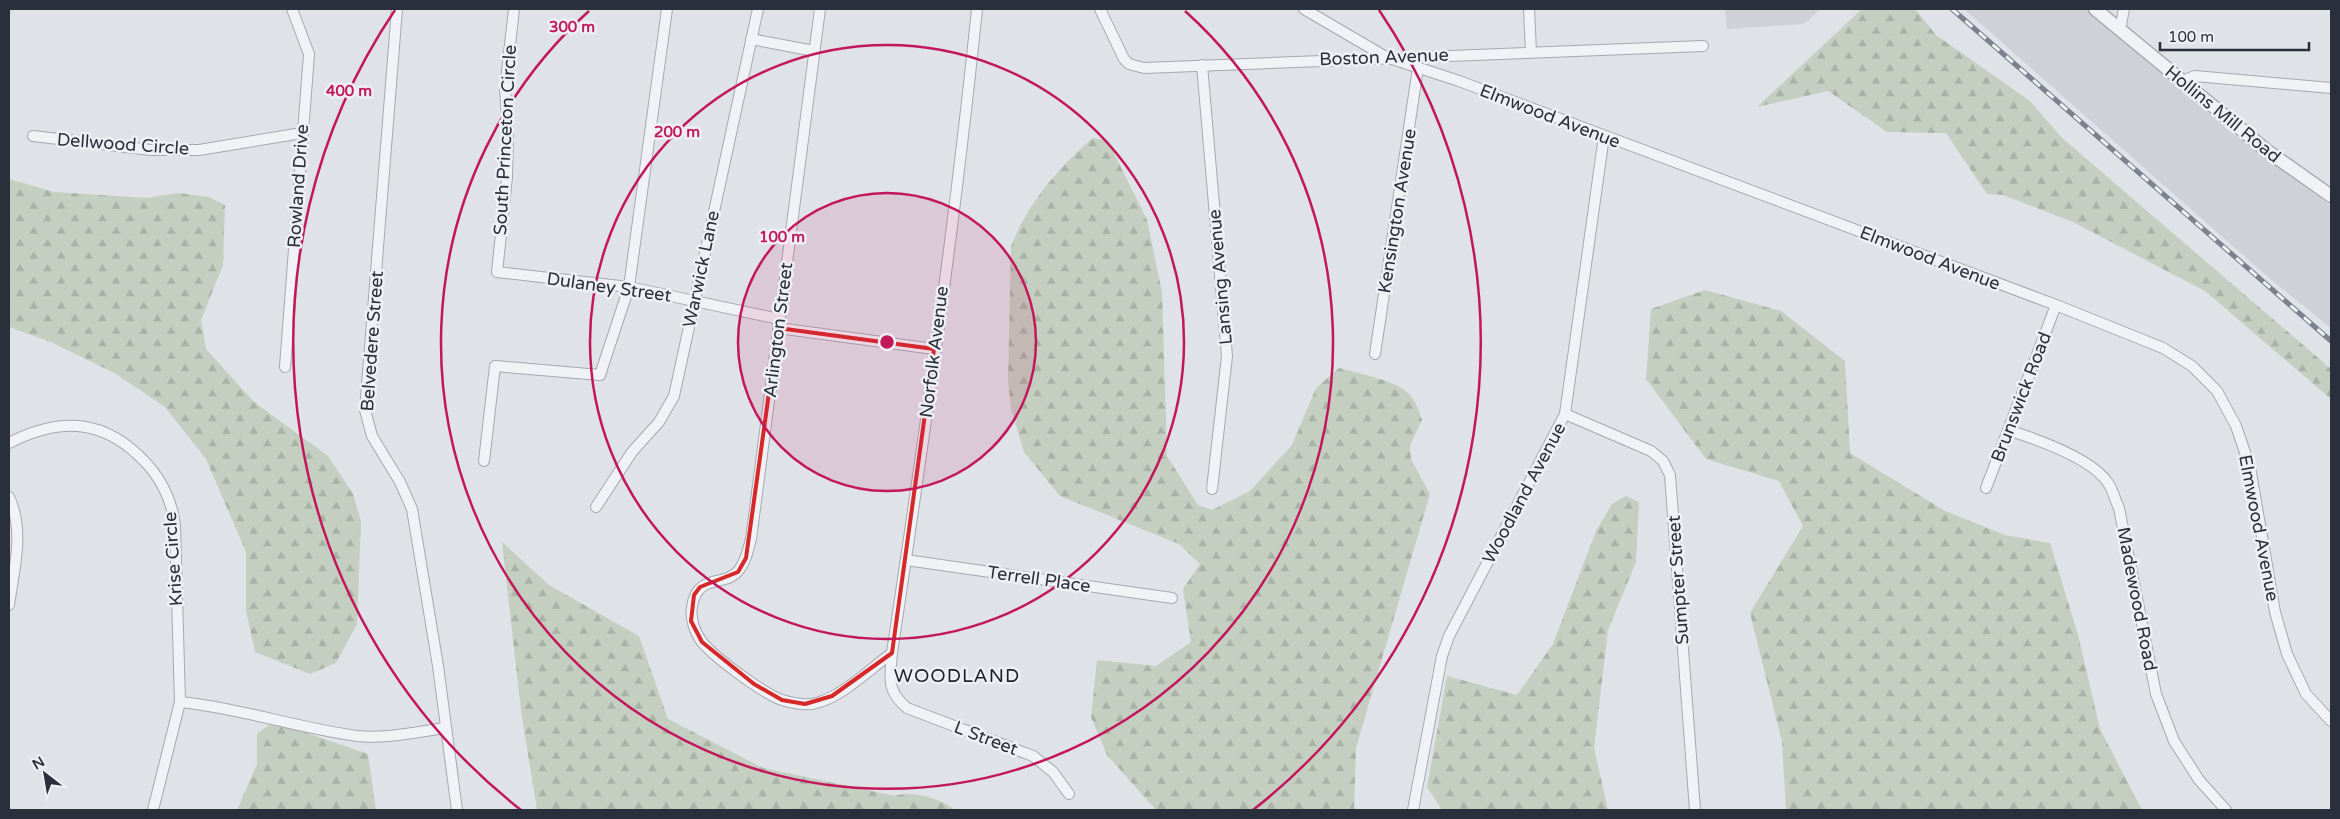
<svg xmlns="http://www.w3.org/2000/svg" width="2340" height="819" font-family="'Varela Round',sans-serif">
<style>
.built{fill:#ced1d8}
.forest{fill:url(#forest-firs)}
.lines{fill:none;stroke-linecap:round;stroke-linejoin:round}
.minor-casing{stroke:#a5a9b0;stroke-width:12}
.tertiary-casing{stroke:#a5a9b0;stroke-width:15}
.minor{stroke:#f1f2f5;stroke-width:10}
.tertiary{stroke:#f1f2f5;stroke-width:12}
.rail-casing{stroke:#7b818e;stroke-width:5}
.rail{stroke:#eef0f4;stroke-width:3;stroke-dasharray:9;stroke-linecap:butt}
.marked{fill:none;stroke:#d62828;stroke-width:4;stroke-linejoin:round}
.ring{fill:none;stroke:#c2185b;stroke-width:2.5}
.labels{text-anchor:middle;dominant-baseline:central;stroke-width:5;stroke-linejoin:round;paint-order:stroke}
.street-label{font-size:18px;fill:#2a2f3c;stroke:#eef0f4}
.neighbourhood-label{font-size:19px;letter-spacing:1px;fill:#1c212d;stroke:#eef0f4}
.centre{fill:#c2185b;stroke:#eef0f4;stroke-width:2.5}
.ring-label{font-size:15px;text-anchor:middle;font-weight:bold;fill:#c2185b;stroke:#eef0f4;stroke-width:5;stroke-linejoin:round;paint-order:stroke}
</style>
<defs>
<pattern id="forest-firs" width="22" height="20" patternUnits="userSpaceOnUse" patternTransform="scale(1.25)"><rect width="22" height="20" fill="#c4cfc1"/><path d="M5 1l3.5 6h-7zM16 11l3.5 6h-7z" fill="#a9b2a7"/></pattern>
</defs>
<rect width="100%" height="100%" fill="#dfe2e7"/>
<!-- built -->
<g class="built">
<polygon points="1725,9 1821,9 1804,24 1727,29"/>
<polygon points="1964,9 2085,9 2233,134 2331,206 2331,328 2269,278"/>
</g>
<!-- forest -->
<g class="forest">
<polygon points="1862,9 1915,9 1936,35 2030,101 2061,137 2331,369 2331,399 2205,291 2073,222 2003,195 1987,194 1946,133 1887,132 1828,91 1757,107"/>
<path d="M1093,138L1108,141L1147,220L1162,292L1167,456L1198,505L1212,510L1250,491L1292,445L1316,388L1339,368C1357,373 1399,381 1410,395C1417,403 1419,411 1422,420L1410,445L1411,459L1430,494L1356,748L1354,810H1156L1107,755L1091,717L1097,660L1156,666L1191,642L1183,589L1200,564L1179,544L1060,496L1024,452L1011,409L1008,381L1011,247C1026,205 1060,166 1093,138Z"/>
<polygon points="9,179 54,192 148,198 178,193 209,197 225,205 223,265 201,320 206,349 254,402 328,456 353,494 361,521 357,624 336,663 310,674 255,652 246,611 246,552 206,459 165,407 116,374 51,342 9,327"/>
<polygon points="1705,290 1781,311 1845,361 1850,453 1945,511 2005,535 2050,543 2078,635 2100,729 2142,810 1786,810 1782,742 1750,613 1803,526 1779,481 1706,459 1646,379 1651,309"/>
<polygon points="1626,496 1639,502 1636,562 1608,630 1594,748 1608,810 1442,810 1427,787 1447,676 1517,695 1553,644 1596,531 1612,504"/>
<path d="M502,542L549,585L639,636L668,719L763,768L895,796C912,790 941,799 955,810H537L521,710Z"/>
<polygon points="269,725 298,730 368,754 376,810 237,810 257,764 257,734"/>
</g>
<g class="lines">
<defs>
<g id="minor">
<polyline points="397,9 365,410 372,436 400,482 412,509 438,666 457,810"/>
<polyline points="514,9 505,89 508,131 507,177 497,272 629,287 779,319"/>
<path d="M820,9L751,539C748,550 746,561 739,570C725,588 697,572 692,607C690,619 695,633 702,642C714,657 764,694 782,700C791,703 807,706 816,703C842,697 871,668 892,653"/>
<path d="M977,9C955,224 924,439 892,653C890,678 886,690 907,708L1033,756L1053,772L1069,794"/>
<polyline points="1100,9 1124,59 1129,64 1144,68 1703,46"/>
<polyline points="1304,9 1386,57 1459,81 2056,305 2163,348 2192,366 2217,391 2236,426 2250,467 2275,612 2287,654 2306,694 2331,721"/>
<polyline points="1529,9 1531,52"/>
<polyline points="2120,30 2124,9"/>
<polyline points="751,39 814,51"/>
<polyline points="1202,65 1227,356 1212,489"/>
<polyline points="2182,81 2195,76 2331,88"/>
<polyline points="33,136 151,150 199,150 302,133"/>
<polyline points="778,328 934,349"/>
<polyline points="1375,354 1418,68"/>
<polyline points="285,367 309,54 292,9"/>
<polyline points="1565,414 1651,451 1663,461 1670,475 1695,810"/>
<path d="M2008,430C2036,439 2092,458 2108,483C2113,490 2115,500 2119,508L2156,694L2174,741L2199,780L2226,810"/>
<path d="M9,443C62,416 106,419 147,464C162,480 173,504 175,526L180,702L153,810"/>
<polyline points="484,461 495,366 600,375 629,287 667,9"/>
<polyline points="1986,488 2056,305"/>
<path d="M9,497C25,531 14,569 9,605"/>
<polyline points="596,507 632,452 659,422 674,396 758,9"/>
<polyline points="906,560 1172,598"/>
<path d="M180,702C240,708 297,728 357,736C386,739 416,732 445,728"/>
<polyline points="1413,810 1442,656 1449,636 1565,414 1604,136"/>
</g>
<polyline id="tertiary" points="2095,9 2266,150 2331,196"/>
</defs>
<!-- minor casing -->
<use href="#minor" class="minor-casing"/>
<!-- tertiary casing -->
<use href="#tertiary" class="tertiary-casing"/>
<!-- minor -->
<use href="#minor" class="minor"/>
<!-- tertiary -->
<use href="#tertiary" class="tertiary"/>
<defs>
<polyline id="rail" points="1952,9 2331,341"/>
</defs>
<!-- rail casing -->
<use href="#rail" class="rail-casing"/>
<!-- rail -->
<use href="#rail" class="rail"/>
</g>
<!-- marked area -->
<path class="marked" d="M778,328L934,349L892,653L832,696L805,704L782,700L754,684L702,642L691,621L694,595L700,587L738,572L746,558Z"/>
<!-- distance rings -->
<circle cx="887" cy="342" r="149" fill="#c2185b" fill-opacity=".12"/>
<g class="ring">
<circle cx="887" cy="342" r="149"/>
<circle cx="887" cy="342" r="297"/>
<path d="M1185 11A446 446 0 1 1 589 11"/>
<path d="M521 810A594 594 0 0 1 395 10M1379 10A594 594 0 0 1 1253 810"/>
</g>
<g class="labels">
<!-- street labels -->
<g class="street-label">
<text transform="translate(1384 57) rotate(-2)">Boston Avenue</text>
<text transform="translate(2223 114) rotate(39)">Hollins Mill Road</text>
<text transform="translate(1550 116) rotate(21)">Elmwood Avenue</text>
<text transform="translate(505 140) rotate(-87)">South Princeton Circle</text>
<text transform="translate(123 144) rotate(4)">Dellwood Circle</text>
<text transform="translate(298 186) rotate(-86)">Rowland Drive</text>
<text transform="translate(1397 211) rotate(-81)">Kensington Avenue</text>
<text transform="translate(1930 258) rotate(21)">Elmwood Avenue</text>
<text transform="translate(701 269) rotate(-78)">Warwick Lane</text>
<text transform="translate(1220 277) rotate(-95)">Lansing Avenue</text>
<text transform="translate(609 287) rotate(8)">Dulaney Street</text>
<text transform="translate(778 330) rotate(-83)">Arlington Street</text>
<text transform="translate(372 341) rotate(-86)">Belvedere Street</text>
<text transform="translate(934 352) rotate(-83)">Norfolk Avenue</text>
<text transform="translate(2021 397) rotate(-69)">Brunswick Road</text>
<text transform="translate(1524 493) rotate(-62)">Woodland Avenue</text>
<text transform="translate(2259 528) rotate(79)">Elmwood Avenue</text>
<text transform="translate(173 559) rotate(-94)">Krise Circle</text>
<text transform="translate(1039 579) rotate(8)">Terrell Place</text>
<text transform="translate(1678 580) rotate(-94)">Sumpter Street</text>
<text transform="translate(2137 599) rotate(79)">Madewood Road</text>
<text transform="translate(986 738) rotate(21)">L Street</text>
</g>
<!-- neighbourhood labels -->
<g class="neighbourhood-label">
<text x="957" y="676">WOODLAND</text>
</g>
</g>
<circle cx="887" cy="342" r="8" class="centre"/>
<g class="ring-label">
<text x="572" y="32">300 m</text>
<text x="349" y="96">400 m</text>
<text x="677" y="137">200 m</text>
<text x="782" y="242">100 m</text>
</g>
<!-- border -->
<rect width="2340" height="819" fill="none" stroke="#2a2f3c" stroke-width="20"/>
<!-- north arrow -->
<g transform="translate(45 774) rotate(329)" stroke="#eef0f4" stroke-width="4" paint-order="stroke">
<path d="M0-4L9 19L0 12L-9 19Z" fill="#2a2f3c"/>
<text y="-8" font-size="14" font-weight="bold" text-anchor="middle" fill="#2a2f3c">N</text>
</g>
<!-- scale -->
<path d="M2160 42v8h149v-8" fill="none" stroke="#2a2f3c" stroke-width="2.5"/>
<text x="2168" y="42" font-size="15" fill="#2a2f3c" stroke="#eef0f4" stroke-width="4" paint-order="stroke">100 m</text>
</svg>
